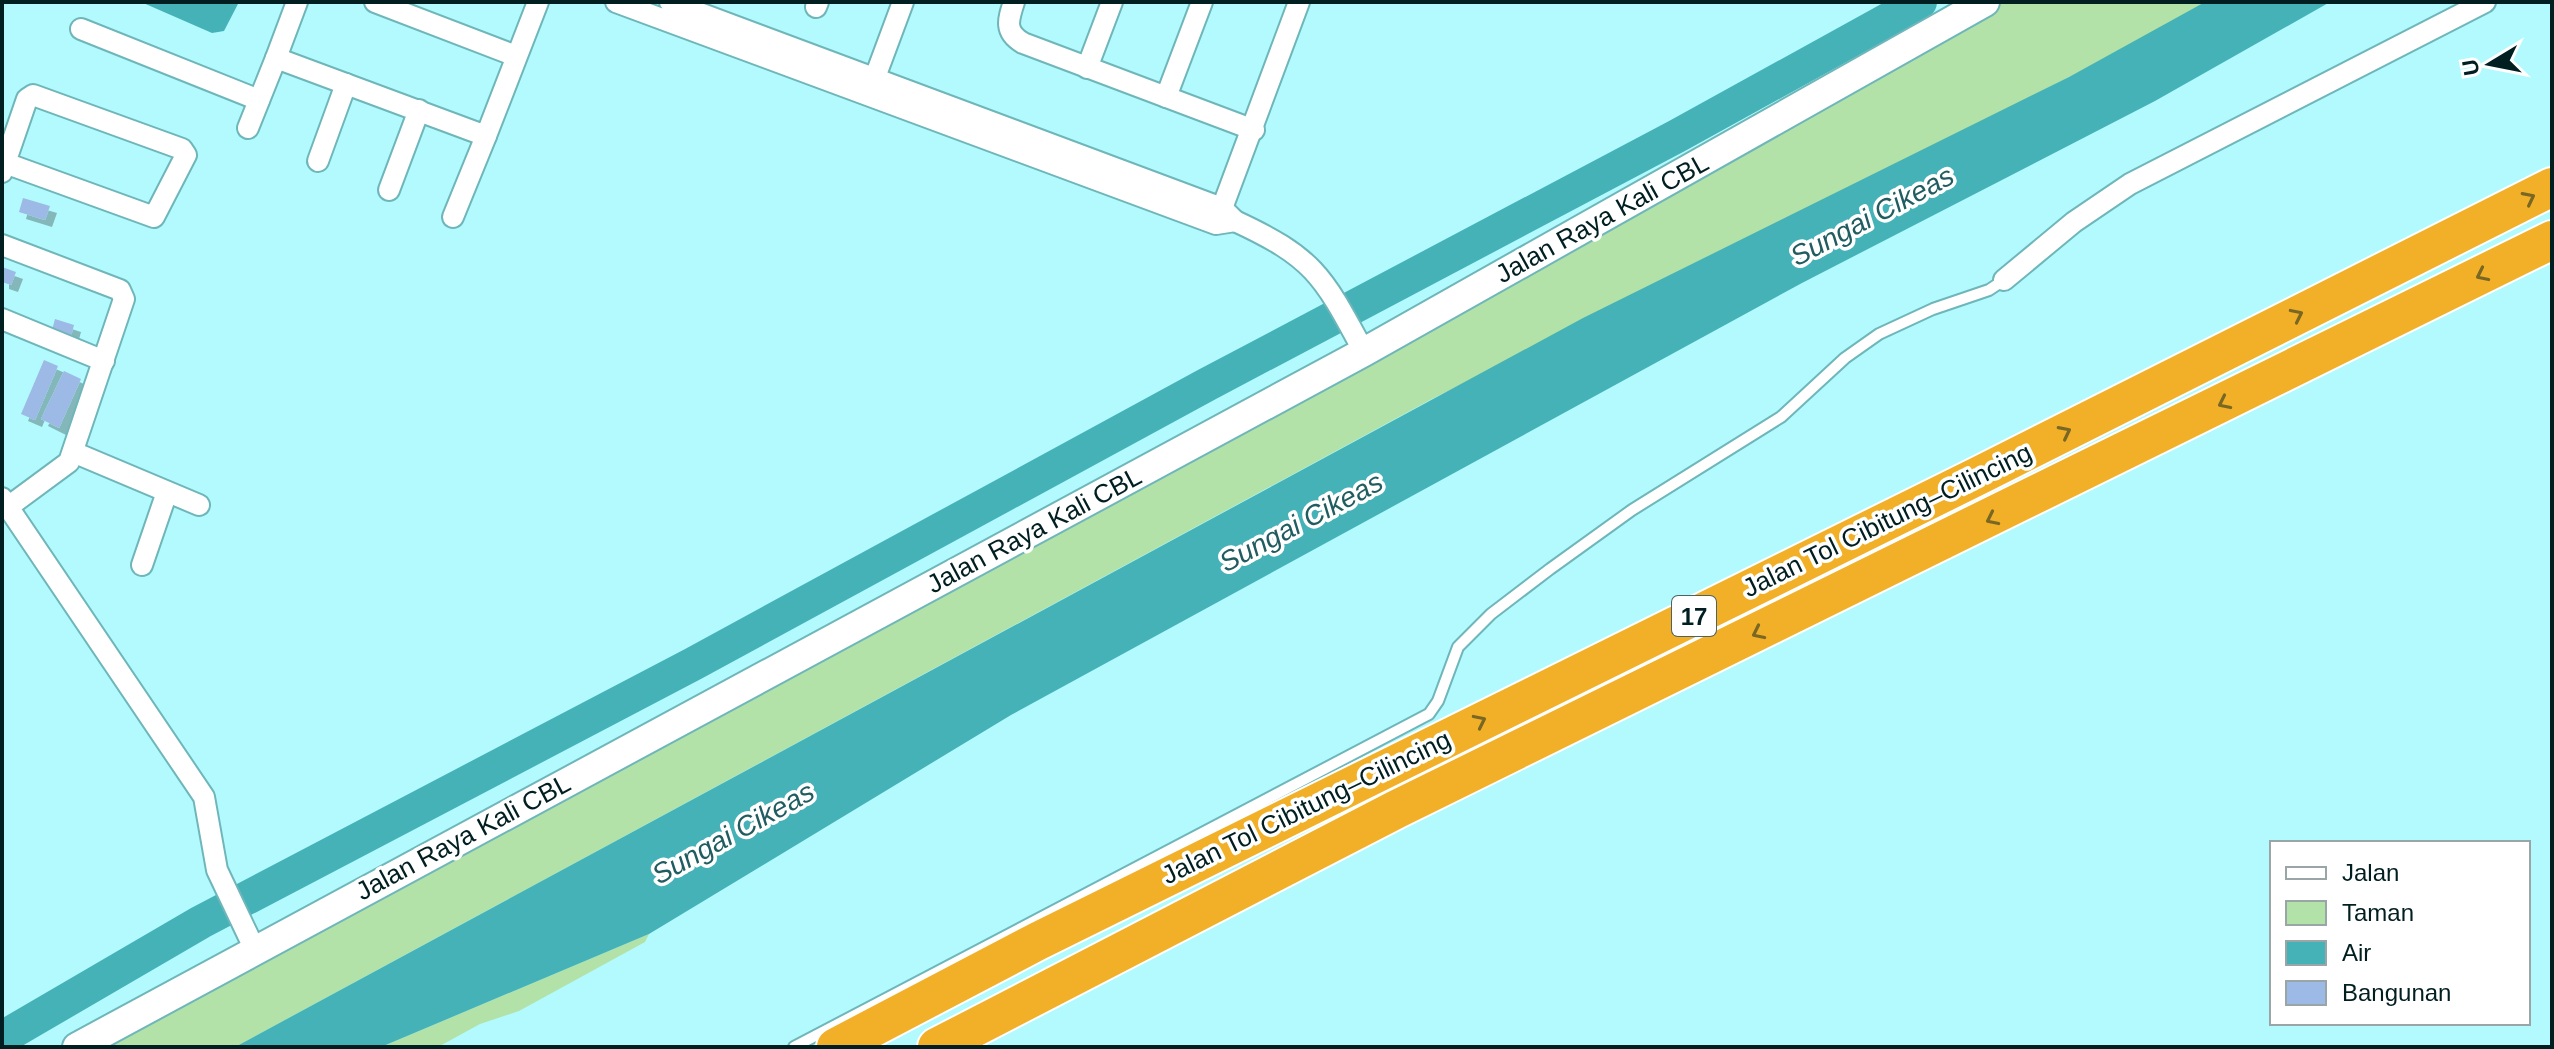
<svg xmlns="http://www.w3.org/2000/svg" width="2554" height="1049" font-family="Helvetica,sans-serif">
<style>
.green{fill:#b3e2a9}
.water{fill:#45b2b8}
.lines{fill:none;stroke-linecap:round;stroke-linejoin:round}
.river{stroke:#45b2b8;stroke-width:34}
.building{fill:#9db9e6;filter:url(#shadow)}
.lane-casing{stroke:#6fb6ba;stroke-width:14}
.street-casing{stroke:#6fb6ba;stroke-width:24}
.secondary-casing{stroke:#6fb6ba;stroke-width:32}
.highway-casing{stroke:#fff;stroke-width:42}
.lane{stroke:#fff;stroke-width:10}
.street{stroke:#fff;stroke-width:20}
.secondary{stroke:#fff;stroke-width:28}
.highway{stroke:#f1b028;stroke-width:38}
.oneway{stroke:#796724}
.labels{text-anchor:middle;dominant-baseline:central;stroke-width:7;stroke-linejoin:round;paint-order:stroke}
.shield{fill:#fff;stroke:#4d6263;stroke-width:2}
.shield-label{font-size:24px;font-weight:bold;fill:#011e20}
.street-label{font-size:26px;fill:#011e20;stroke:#fff}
.water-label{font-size:28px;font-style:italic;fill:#215d60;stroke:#fff}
</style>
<defs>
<filter id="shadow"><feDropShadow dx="7" dy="7" stdDeviation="0" flood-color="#0004"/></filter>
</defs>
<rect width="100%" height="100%" fill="#b2fafe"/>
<!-- green -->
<g class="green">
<polygon points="1991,2 2208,2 2079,72 1430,400 235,1047 77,1047"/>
<polygon points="649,934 645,942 519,1011 480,1024 438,1047 381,1047"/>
</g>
<!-- water -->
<g class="water">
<polygon points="141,2 239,2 224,31 212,33"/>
<polygon points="2205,2 2330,2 2155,101 1802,283 1011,715 649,934 381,1047 235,1047 1583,318 2069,77"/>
</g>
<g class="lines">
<!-- river -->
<polyline class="river" points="2,1038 201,922 693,664 1206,385 1677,136 1920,2"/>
</g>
<!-- building -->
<g class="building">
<polygon points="23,198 50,206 45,220 19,212"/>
<polygon points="2,267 16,272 11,285 2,282"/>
<polygon points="55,319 74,325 71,336 52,330"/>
<polygon points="44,360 58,366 35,420 21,414"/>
<polygon points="64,371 81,379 59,428 41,419"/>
</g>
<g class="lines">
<defs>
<polyline id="lane" points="794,1047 1429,714 1438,701 1458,647 1491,614 1550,569 1632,510 1781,417 1845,358 1879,334 1933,309 1989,290 2004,280"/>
<g id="street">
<polyline points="297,2 276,58 486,136 538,2"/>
<polyline points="375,2 516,56"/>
<polyline points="616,2 1216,224 1235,221 1222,208 670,2"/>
<path d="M1014,2C1008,20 1004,32 1023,43L1254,130"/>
<polyline points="816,7 818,2"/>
<polyline points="81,29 259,100"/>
<polyline points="1087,68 1112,2"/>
<polyline points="871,88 903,2"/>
<polyline points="1166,97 1202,2"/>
<polyline points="248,128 276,58"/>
<polyline points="318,161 346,84"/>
<polyline points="2,172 5,163 27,99 33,95 182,149 186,155 154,217 5,163"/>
<polyline points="389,190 419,110"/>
<polyline points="453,217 486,136"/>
<polyline points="1218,219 1299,2"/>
<path d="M1235,221C1315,258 1323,276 1364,352"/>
<polyline points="2,245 120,290 124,299 69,462 8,507"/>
<polyline points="2004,280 2074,222 2130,184 2485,2"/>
<polyline points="2,319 104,361"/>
<polyline points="73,452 199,505"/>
<polyline points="2,498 204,797 217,870 255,950"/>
<polyline points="142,565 167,492"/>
</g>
<polyline id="secondary" points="77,1047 1364,352 1985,2"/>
<g id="highway">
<polyline points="836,1047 1038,941 1980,475 2552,187"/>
<polyline points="937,1047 1397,809 2552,240"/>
</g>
</defs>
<!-- lane casing -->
<use href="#lane" class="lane-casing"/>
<!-- street casing -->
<use href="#street" class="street-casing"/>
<!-- secondary casing -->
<use href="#secondary" class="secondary-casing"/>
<!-- highway casing -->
<use href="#highway" class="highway-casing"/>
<!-- lane -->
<use href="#lane" class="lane"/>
<!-- street -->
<use href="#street" class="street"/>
<!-- secondary -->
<use href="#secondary" class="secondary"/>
<!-- highway -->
<use href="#highway" class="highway"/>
</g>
<!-- one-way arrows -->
<defs><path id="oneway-chevron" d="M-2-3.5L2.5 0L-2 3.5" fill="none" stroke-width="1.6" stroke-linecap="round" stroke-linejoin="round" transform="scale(2)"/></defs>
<g class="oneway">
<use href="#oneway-chevron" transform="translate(2529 198) rotate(-27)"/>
<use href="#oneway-chevron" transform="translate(2482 275) rotate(154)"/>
<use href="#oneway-chevron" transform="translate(2297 315) rotate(-26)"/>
<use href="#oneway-chevron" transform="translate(2224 403) rotate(154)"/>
<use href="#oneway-chevron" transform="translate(2065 432) rotate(-27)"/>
<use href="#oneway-chevron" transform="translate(1992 519) rotate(154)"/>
<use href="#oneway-chevron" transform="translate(1758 633) rotate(154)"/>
<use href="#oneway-chevron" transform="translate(1480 721) rotate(-26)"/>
</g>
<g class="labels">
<!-- shield labels -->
<rect class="shield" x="1672" y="596" width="44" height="40" rx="6"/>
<g class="shield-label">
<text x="1694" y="616">17</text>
</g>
<!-- street labels -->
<g class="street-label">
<text transform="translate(1602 218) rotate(-29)">Jalan Raya Kali CBL</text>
<text transform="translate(1887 520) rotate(-26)">Jalan Tol Cibitung–Cilincing</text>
<text transform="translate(1034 530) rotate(-28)">Jalan Raya Kali CBL</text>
<text transform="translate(1306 807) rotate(-26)">Jalan Tol Cibitung–Cilincing</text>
<text transform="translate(463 837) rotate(-28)">Jalan Raya Kali CBL</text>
</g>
<!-- water labels -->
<g class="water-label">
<text transform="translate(1872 216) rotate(-28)">Sungai Cikeas</text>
<text transform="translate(1301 522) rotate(-28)">Sungai Cikeas</text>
<text transform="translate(733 833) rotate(-29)">Sungai Cikeas</text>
</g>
</g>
<!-- border -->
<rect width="2554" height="1049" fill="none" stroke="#011e20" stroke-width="8"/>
<!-- legend -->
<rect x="2270" y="841" width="260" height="184" fill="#ffffff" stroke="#99a5a6" stroke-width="2"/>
<rect x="2286" y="867" width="40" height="12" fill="#ffffff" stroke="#99a5a6" stroke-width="2"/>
<text x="2342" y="881" font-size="24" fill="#011e20">Jalan</text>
<rect x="2286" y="901" width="40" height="24" fill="#b3e2a9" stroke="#99a5a6" stroke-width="2"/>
<text x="2342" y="921" font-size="24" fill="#011e20">Taman</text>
<rect x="2286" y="941" width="40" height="24" fill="#45b2b8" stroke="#99a5a6" stroke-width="2"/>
<text x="2342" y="961" font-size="24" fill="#011e20">Air</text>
<rect x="2286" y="981" width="40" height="24" fill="#9db9e6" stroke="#99a5a6" stroke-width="2"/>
<text x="2342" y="1001" font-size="24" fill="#011e20">Bangunan</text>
<!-- north arrow -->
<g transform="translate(2490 64) rotate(260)" stroke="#ffffff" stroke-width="6" paint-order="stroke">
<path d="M0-6L14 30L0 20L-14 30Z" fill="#011e20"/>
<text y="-12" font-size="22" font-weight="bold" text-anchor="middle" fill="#011e20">U</text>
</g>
</svg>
